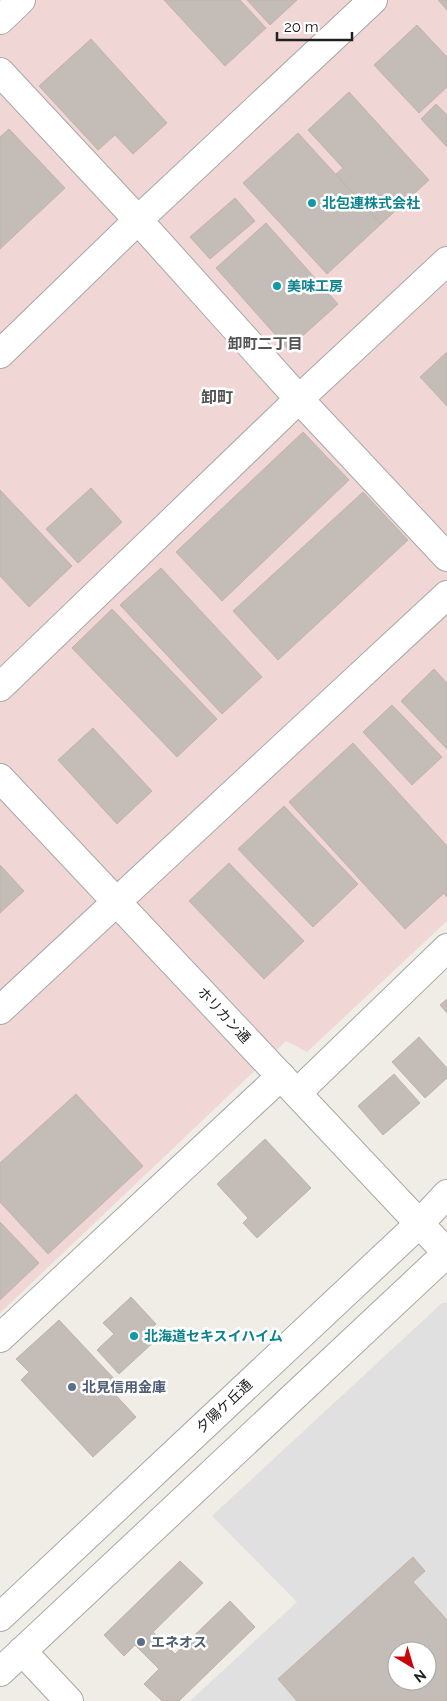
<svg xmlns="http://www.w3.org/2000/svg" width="447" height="1701" font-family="Raleway,'Noto Sans JP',sans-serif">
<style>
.commercial{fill:#f0d7d6}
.parking{fill:#e0e0e0;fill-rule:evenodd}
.building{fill:#c4bcb6;stroke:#c1b3a9;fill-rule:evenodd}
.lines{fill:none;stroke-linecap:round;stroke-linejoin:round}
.minor-casing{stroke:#a7a7a7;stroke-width:30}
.minor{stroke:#fff;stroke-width:28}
.culture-dot{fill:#0f9aa8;stroke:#fff;stroke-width:2}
.service-dot{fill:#5c6f8a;stroke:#fff;stroke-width:2}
.labels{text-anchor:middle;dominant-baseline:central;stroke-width:5;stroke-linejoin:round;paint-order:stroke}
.culture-label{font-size:14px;font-weight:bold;fill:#0d838f;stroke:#fff;text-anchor:start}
.street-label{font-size:14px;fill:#202020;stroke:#fff}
.service-label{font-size:14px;font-weight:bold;fill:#4e5e75;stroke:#fff;text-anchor:start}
.neighbourhood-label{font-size:15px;font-weight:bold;fill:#535353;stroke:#fff}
.quarter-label{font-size:16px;font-weight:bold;fill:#535353;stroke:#fff}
</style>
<rect width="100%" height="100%" fill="#f0ede6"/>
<!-- commercial -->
<polygon class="commercial" points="0,0 447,0 447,921 307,1052 286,1041 0,1313"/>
<!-- parking -->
<path class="parking" d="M442,1303H447V1701H190L297,1602L212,1516ZM397,1651H427V1681H397Z"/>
<!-- building -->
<g class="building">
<polygon points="164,0 240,0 266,28 225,66"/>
<polygon points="247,0 297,0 270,25"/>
<polygon points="438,0 447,0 447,10"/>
<polygon points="417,25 447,57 447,87 419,113 374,65"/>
<polygon points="91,39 167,123 133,154 115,135 98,150 39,86"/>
<polygon points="349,92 429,180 381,224 336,174 343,168 308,130"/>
<polygon points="436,104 447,115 447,147 421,119"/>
<polygon points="9,129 65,188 0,249 0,137"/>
<polygon points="298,133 381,224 327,274 243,183"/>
<polygon points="235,198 255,221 210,259 190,237"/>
<polygon points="266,223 338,304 288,349 216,268"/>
<polygon points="447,352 447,406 420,377"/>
<polygon points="303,432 349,480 222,601 176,552"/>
<polygon points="91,488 122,522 78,563 46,529"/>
<polygon points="0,490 72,566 29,607 0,576"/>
<polygon points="363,492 408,540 278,660 233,611"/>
<polygon points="161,568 262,677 222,714 120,605"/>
<polygon points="112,609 217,719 177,757 72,648"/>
<polygon points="434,669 447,683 447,749 401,701"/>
<polygon points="392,705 442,757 412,785 363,732"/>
<polygon points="93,728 152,791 117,824 58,760"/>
<polygon points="353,743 447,846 447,897 444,893 405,929 289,802"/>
<polygon points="284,806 358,884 313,927 238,849"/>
<polygon points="229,863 304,941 264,979 189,901"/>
<polygon points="0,865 24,891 0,913"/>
<polygon points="447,999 447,1013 440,1005"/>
<polygon points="419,1037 447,1068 447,1078 425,1098 392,1062"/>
<polygon points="394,1074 420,1103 383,1135 358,1106"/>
<polygon points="76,1094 143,1166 48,1254 0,1202 0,1163"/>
<polygon points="265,1139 311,1188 257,1238 243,1223 248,1218 217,1184"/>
<polygon points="0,1222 39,1263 0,1300"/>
<polygon points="131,1297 156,1324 150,1330 158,1338 119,1374 97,1350 114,1334 103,1323"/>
<polygon points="59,1320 119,1384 112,1391 136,1417 93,1457 21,1380 29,1372 16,1359"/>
<path d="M413,1557L425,1571L413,1582L447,1620V1701H297L278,1679ZM397,1651H427V1681H397Z"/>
<polygon points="180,1561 203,1583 153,1632 175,1654 230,1601 255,1627 179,1701 162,1701 144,1684 159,1669 135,1645 124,1656 104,1635"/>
</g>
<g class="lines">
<defs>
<g id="minor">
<polyline points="0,20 21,0"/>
<polyline points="0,72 138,220 299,399 447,557"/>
<polyline points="0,354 138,220 373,0"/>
<polyline points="0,687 299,399 447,261"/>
<polyline points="0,778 447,1253"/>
<polyline points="0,1010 447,595"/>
<polyline points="297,1093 447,948"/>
<polyline points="0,1338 281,1076"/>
<polyline points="0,1617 419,1224 447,1194"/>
<polyline points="22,1651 69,1701"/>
<polyline points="0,1672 447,1253"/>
</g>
</defs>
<!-- minor casing -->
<use href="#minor" class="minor-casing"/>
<!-- minor -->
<use href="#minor" class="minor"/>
</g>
<!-- markers -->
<g class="culture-dot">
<circle cx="312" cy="203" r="5"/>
<circle cx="277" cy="286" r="5"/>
<circle cx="134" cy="1336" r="5"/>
</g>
<g class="service-dot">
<circle cx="72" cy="1387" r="5"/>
<circle cx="141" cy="1642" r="5"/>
</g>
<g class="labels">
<!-- culture labels -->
<g class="culture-label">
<text x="322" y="203">北包連株式会社</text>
<text x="287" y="286">美味工房</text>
<text x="144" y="1336">北海道セキスイハイム</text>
</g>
<!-- street labels -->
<g class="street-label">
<text transform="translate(224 1015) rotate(47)">ホリカン通</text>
<text transform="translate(224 1406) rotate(-43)">夕陽ケ丘通</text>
</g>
<!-- service labels -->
<g class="service-label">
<text x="82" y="1387">北見信用金庫</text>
<text x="151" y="1642">エネオス</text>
</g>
<!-- neighbourhood labels -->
<g class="neighbourhood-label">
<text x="265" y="344">卸町二丁目</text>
</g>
<!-- quarter labels -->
<g class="quarter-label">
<text x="217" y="397">卸町</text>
</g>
</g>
<!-- north arrow -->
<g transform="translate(412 1666) rotate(142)"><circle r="24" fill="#ffffff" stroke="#a6a6a6"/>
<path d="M0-4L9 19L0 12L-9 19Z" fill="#c80709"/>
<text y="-8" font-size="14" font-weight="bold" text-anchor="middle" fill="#202020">N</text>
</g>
<!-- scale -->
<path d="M277 32v8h75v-8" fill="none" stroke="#202020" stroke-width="2.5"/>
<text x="284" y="32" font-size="15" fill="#202020" stroke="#ffffff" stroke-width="4" paint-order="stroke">20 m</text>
</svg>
